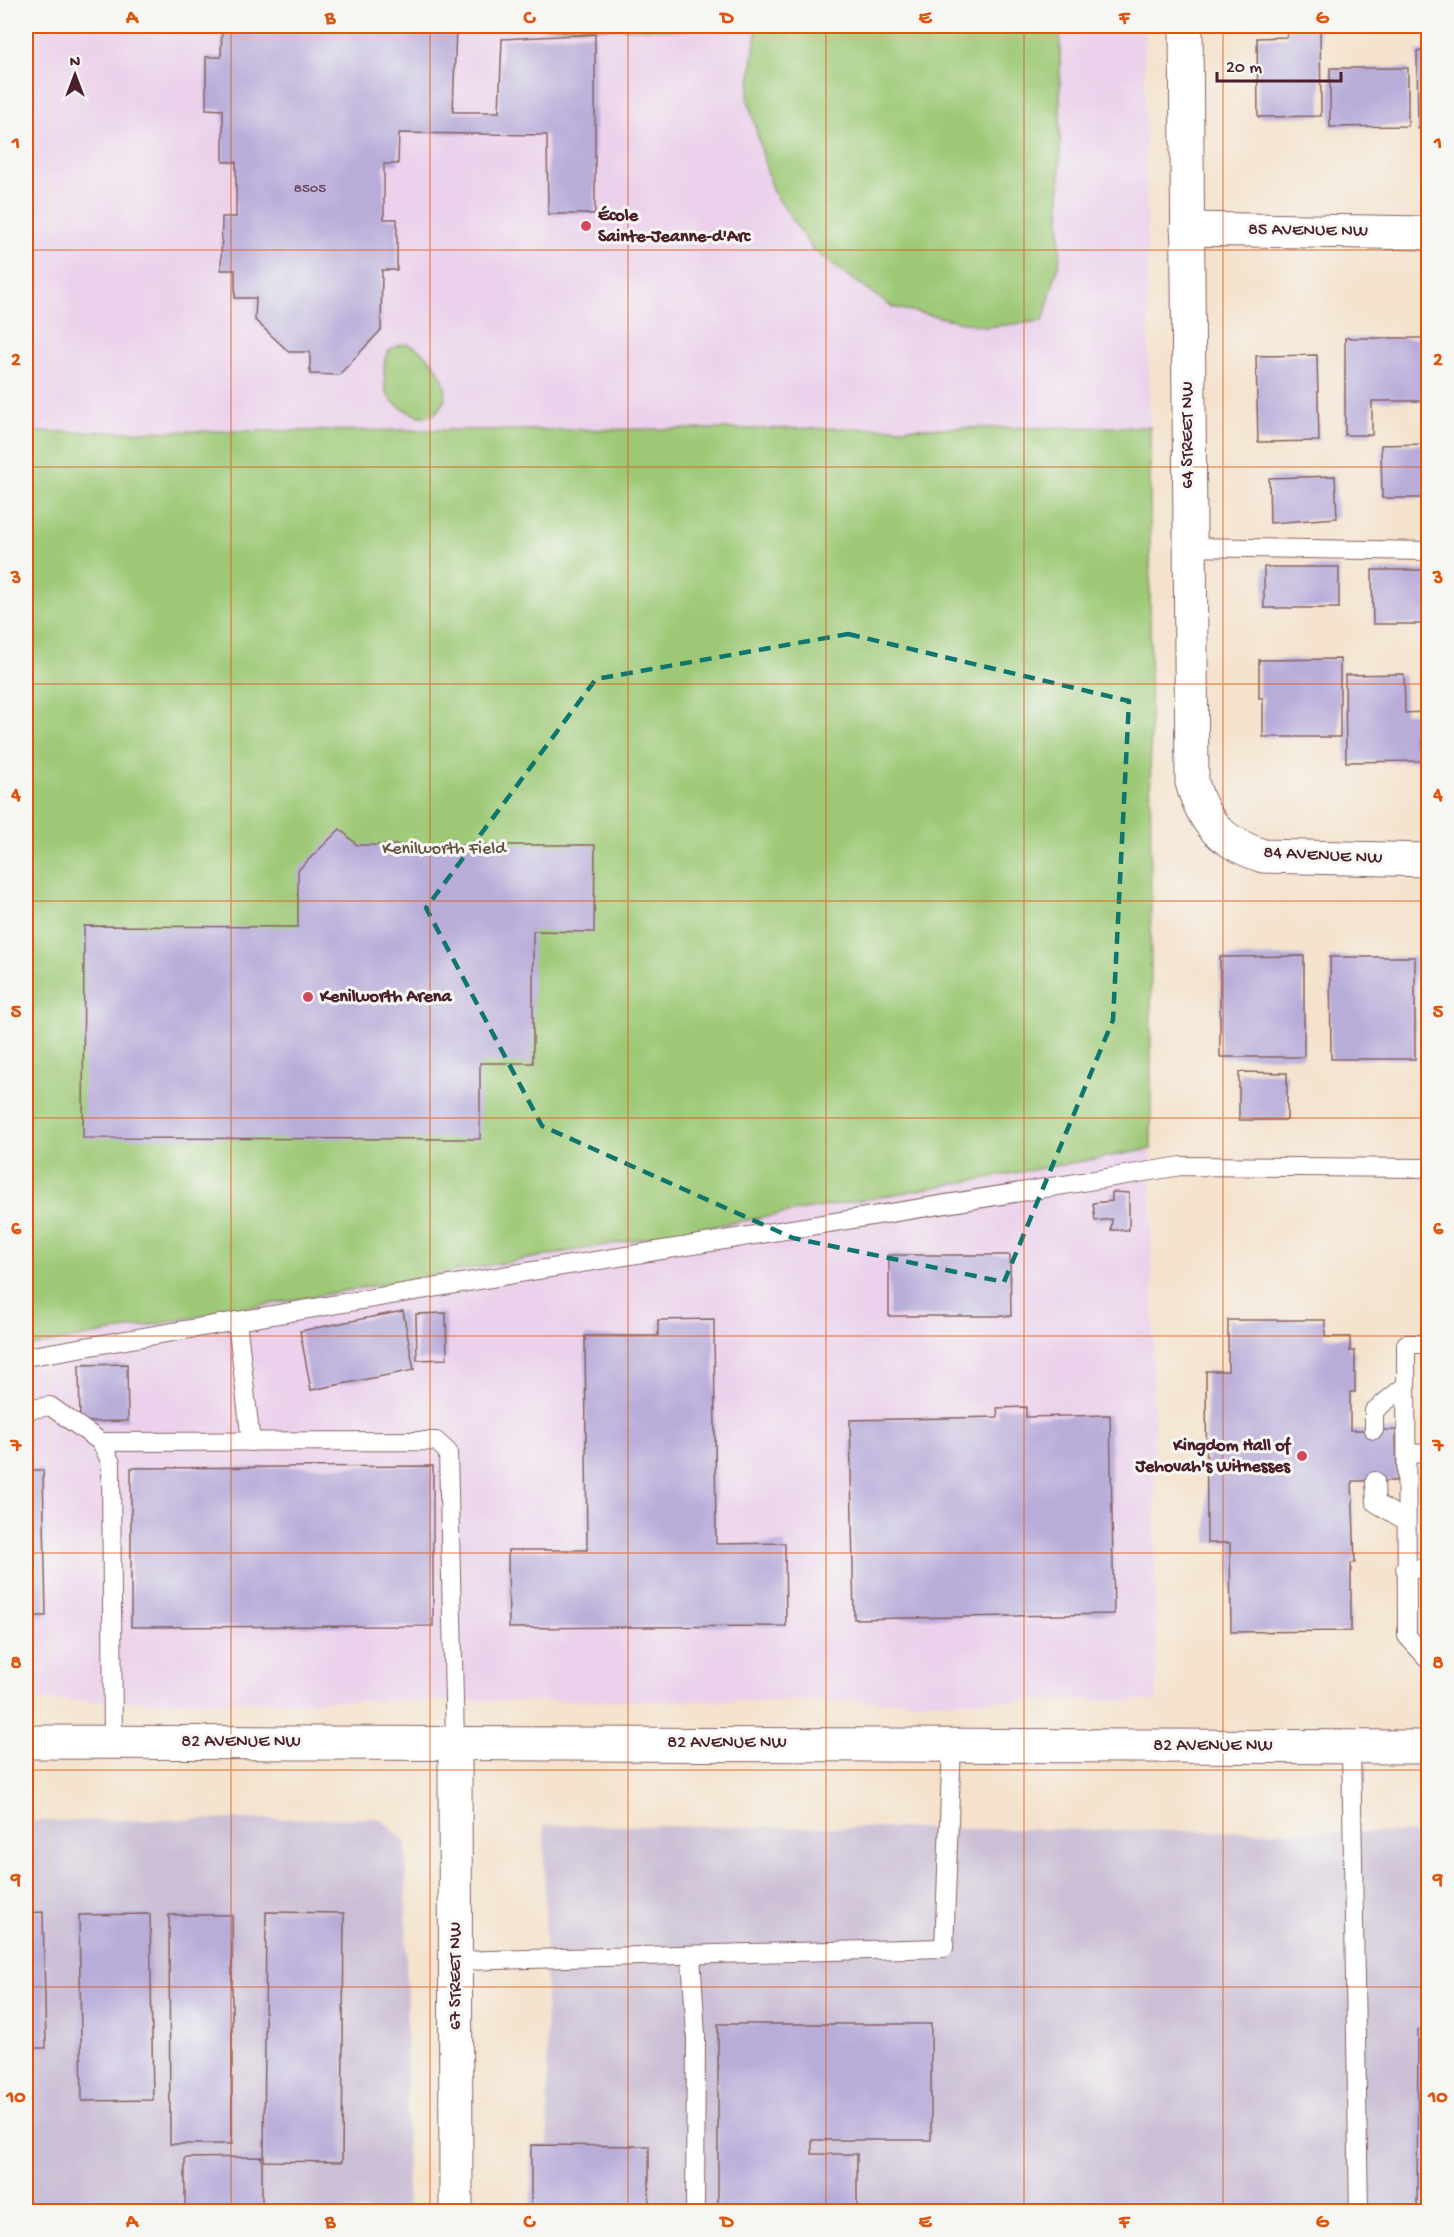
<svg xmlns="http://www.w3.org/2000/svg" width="1454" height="2237" font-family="'Gochi Hand',sans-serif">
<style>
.built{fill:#ebd1eb}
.industrial{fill:#cbbfd5}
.green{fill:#9dc976;stroke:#747450;stroke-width:1.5}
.building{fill:#b8acd9}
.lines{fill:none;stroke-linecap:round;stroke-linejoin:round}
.service-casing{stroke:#866363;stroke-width:20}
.minor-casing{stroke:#866363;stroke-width:35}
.tertiary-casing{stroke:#866363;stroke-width:35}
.service{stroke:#fff;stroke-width:18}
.minor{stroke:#fff;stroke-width:33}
.tertiary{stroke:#fff;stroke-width:33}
.marked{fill:none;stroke:#0f766e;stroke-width:4.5;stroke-dasharray:12 8;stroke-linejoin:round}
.grid{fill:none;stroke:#e0560e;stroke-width:1.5;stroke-opacity:0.55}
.poi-dot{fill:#d1495b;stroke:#f6f6f2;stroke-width:2}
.labels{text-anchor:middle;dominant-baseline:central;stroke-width:6;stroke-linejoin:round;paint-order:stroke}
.number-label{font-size:15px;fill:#664256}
.poi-label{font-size:18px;font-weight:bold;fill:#4a1f2b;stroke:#f6f6f2;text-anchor:start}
.street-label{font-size:18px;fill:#4a1f2b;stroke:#f6f6f2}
.park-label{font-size:18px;fill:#635242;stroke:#f6f6f2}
.neatline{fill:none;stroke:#e0560e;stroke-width:2}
.grid-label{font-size:20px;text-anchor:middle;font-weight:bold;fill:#e0560e}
</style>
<rect width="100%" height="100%" fill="#f6f6f2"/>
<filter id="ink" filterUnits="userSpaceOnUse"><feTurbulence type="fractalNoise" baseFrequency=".0167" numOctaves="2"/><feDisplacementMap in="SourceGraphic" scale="12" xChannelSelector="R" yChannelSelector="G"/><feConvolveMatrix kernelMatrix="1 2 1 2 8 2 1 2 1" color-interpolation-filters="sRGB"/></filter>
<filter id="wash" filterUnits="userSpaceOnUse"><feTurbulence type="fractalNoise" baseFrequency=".008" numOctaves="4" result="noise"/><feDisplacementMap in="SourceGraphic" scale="24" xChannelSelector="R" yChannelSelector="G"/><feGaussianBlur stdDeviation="1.35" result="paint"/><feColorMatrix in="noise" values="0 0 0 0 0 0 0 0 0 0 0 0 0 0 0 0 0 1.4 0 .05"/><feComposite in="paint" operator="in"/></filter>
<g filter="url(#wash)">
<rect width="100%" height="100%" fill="#f4e2cc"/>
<!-- built -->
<g class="built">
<polygon points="26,26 1144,26 1150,427 26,432"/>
<polygon points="1151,1149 1157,1701 26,1701 26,1347"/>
</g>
<!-- industrial -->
<g class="industrial">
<polygon points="379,1818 406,1842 407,2211 26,2211 26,1821"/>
<polygon points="544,1825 1428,1833 1428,2211 549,2211"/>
</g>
<!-- green -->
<g class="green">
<polygon points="514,26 688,26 688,30"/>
<polygon points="757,26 1060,26 1060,259 1043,321 986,327 892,307 814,251 772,190 748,99"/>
<path d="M407,344C431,351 463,393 434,414C422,422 397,407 389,397C385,393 385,386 385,380C382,360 385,345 407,344Z"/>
<polygon points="1150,427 1151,1149 26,1347 26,432"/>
</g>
<g id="blocks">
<!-- building -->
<g class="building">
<polygon points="222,26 456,26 453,112 499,112 502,39 595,34 595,214 548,214 547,135 399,133 398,164 384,164 384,219 397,219 397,270 382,270 381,330 339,375 310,374 310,352 289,352 255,320 256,298 235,298 235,270 221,270 222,217 236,217 236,162 223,162 223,110 206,109 206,57 221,57"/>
<polygon points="1286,26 1320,26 1321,116 1258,117 1257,38 1287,37"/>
<polygon points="1417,51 1428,51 1428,128 1418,129"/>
<polygon points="1330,68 1408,68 1408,126 1330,127"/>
<polygon points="1345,338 1428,338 1428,401 1372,401 1372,435 1345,435"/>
<polygon points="1317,355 1319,441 1258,442 1256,356"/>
<polygon points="1428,444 1428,498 1382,498 1381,445"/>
<polygon points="1335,476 1337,518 1270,523 1269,478"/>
<rect x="1264" y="567" width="75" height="41"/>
<polygon points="1372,570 1428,570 1428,624 1373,624"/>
<polygon points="1340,659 1340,737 1263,737 1263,698 1259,698 1259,660"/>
<polygon points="1404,674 1405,713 1422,712 1423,761 1346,762 1345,675"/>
<polygon points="340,829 357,845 595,845 594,932 533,931 533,1063 480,1063 480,1139 83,1138 84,926 298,927 298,870"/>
<polygon points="1304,956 1304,1057 1220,1057 1220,957"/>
<polygon points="1330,957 1415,957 1415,1059 1331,1059"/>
<polygon points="1239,1072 1287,1073 1287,1120 1239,1120"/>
<polygon points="1112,1192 1129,1193 1129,1230 1111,1230 1112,1219 1095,1221 1093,1203 1112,1201"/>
<polygon points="889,1255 1010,1255 1011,1316 889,1316"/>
<polygon points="403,1311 414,1370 311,1390 300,1331"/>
<polygon points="446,1313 447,1359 417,1360 416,1314"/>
<polygon points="714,1319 716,1544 785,1543 786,1626 509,1628 508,1550 587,1550 585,1336 658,1336 658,1320"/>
<polygon points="1228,1320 1325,1320 1325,1337 1350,1337 1350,1351 1355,1351 1355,1392 1350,1392 1350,1430 1396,1430 1397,1481 1352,1481 1355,1563 1351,1563 1351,1631 1231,1632 1230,1543 1207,1543 1206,1371 1228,1371"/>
<polygon points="127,1364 128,1421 80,1422 79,1365"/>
<polygon points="1026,1407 1026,1417 1110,1415 1114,1614 854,1619 850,1420 998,1417 997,1408"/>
<polygon points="433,1466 433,1626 131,1627 131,1468"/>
<polygon points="26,1470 43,1470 46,1616 26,1616"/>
<polygon points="43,1912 46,2048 26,2048 26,1913"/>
<polygon points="266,1912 344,1913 342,2162 264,2161"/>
<polygon points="150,1914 153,2100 82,2101 79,1915"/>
<polygon points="169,1915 232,1915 232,2144 170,2144"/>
<polygon points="718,2024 931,2024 931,2140 812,2140 812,2154 857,2154 857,2212 718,2212"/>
<polygon points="1418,2030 1428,2030 1428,2212 1417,2212"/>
<polygon points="531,2145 649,2146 649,2212 531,2212"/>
<polygon points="262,2157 262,2212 185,2212 185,2158"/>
</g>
</g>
</g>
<g filter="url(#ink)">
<use href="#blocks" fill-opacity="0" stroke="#866363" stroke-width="1.5"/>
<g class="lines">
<defs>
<g id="service">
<polyline points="1188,547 1428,551"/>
<polyline points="237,1321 251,1442"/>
<polyline points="1428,1344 1406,1344 1407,1636 1428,1659"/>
<polyline points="26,1357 526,1272 1181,1166 1428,1168"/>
<polyline points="26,1410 50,1406 101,1442 111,1463 113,1742"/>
<polyline points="1374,1430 1374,1411 1406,1385"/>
<polyline points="101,1442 436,1441 448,1452 455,1741"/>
<polyline points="1407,1453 1428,1454"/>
<polyline points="1375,1481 1376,1503 1406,1521"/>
<polyline points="1405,1569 1428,1569"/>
<polyline points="1351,1746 1359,2212"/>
<polyline points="691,1955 696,2036 695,2212"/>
<polyline points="456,1961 944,1948 952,1744"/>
</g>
<g id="minor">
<path d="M1186,26L1192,782C1204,825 1222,842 1263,856L1428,860"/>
<polyline points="1187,229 1428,233"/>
<polyline points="455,1741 456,2212"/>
</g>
<polyline id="tertiary" points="26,1742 1428,1747"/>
</defs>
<!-- service casing -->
<use href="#service" class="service-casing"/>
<!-- minor casing -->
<use href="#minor" class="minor-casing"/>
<!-- tertiary casing -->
<use href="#tertiary" class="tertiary-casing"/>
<!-- service -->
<use href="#service" class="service"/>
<!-- minor -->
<use href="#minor" class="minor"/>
<!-- tertiary -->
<use href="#tertiary" class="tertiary"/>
</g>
</g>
<!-- marked area -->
<path class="marked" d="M848,634L1129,701L1113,1020L1004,1282L793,1238L542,1126L426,908L596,679Z"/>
<!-- grid -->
<path class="grid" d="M231,26V2212M430,26V2212M628,26V2212M826,26V2212M1024,26V2212M1223,26V2212M26,250H1428M26,467H1428M26,684H1428M26,901H1428M26,1118H1428M26,1336H1428M26,1553H1428M26,1770H1428M26,1987H1428"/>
<!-- markers -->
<g class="poi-dot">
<circle cx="586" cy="226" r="6"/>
<circle cx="308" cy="997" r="6"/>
<circle cx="1302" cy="1456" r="6"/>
</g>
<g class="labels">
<!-- number labels -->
<g class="number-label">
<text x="310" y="189">8505</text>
</g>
<!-- poi labels -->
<g class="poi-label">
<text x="598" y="216">École<tspan x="598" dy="21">Sainte-Jeanne-d'Arc</tspan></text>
<text x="320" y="997">Kenilworth Arena</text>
<text x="1290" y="1446" text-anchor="end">Kingdom Hall of<tspan x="1290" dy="21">Jehovah's Witnesses</tspan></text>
</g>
<!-- street labels -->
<g class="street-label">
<text transform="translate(1308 231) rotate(1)">85 AVENUE NW</text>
<text transform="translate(1188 435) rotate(-90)">64 STREET NW</text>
<text transform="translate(1323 856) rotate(3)">84 AVENUE NW</text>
<text x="241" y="1742">82 AVENUE NW</text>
<text x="727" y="1743">82 AVENUE NW</text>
<text x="1213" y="1746">82 AVENUE NW</text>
<text transform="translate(456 1976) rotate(-90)">67 STREET NW</text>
</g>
<!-- park labels -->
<g class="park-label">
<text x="444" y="849">Kenilworth Field</text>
</g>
</g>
<!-- margin -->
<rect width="1454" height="2237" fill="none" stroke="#f6f6f2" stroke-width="66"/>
<!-- north arrow -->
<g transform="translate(75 75)" stroke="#f6f6f2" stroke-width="4.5" paint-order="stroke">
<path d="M0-4.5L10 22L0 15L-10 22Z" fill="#4a1f2b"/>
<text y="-9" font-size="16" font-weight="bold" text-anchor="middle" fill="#4a1f2b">N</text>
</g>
<!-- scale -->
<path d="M1217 72v9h124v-9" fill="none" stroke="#4a1f2b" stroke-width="3"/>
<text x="1226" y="72" font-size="18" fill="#4a1f2b" stroke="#f6f6f2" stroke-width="4.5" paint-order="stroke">20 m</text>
<rect x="33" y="33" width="1388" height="2171" class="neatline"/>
<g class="grid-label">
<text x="132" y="23">A</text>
<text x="330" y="23">B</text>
<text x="529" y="23">C</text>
<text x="727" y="23">D</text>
<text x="925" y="23">E</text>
<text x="1124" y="23">F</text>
<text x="1322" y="23">G</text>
<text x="16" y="148">1</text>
<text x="1438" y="148">1</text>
<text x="16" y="365">2</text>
<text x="1438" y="365">2</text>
<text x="16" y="583">3</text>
<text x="1438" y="583">3</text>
<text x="16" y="800">4</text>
<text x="1438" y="800">4</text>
<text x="16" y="1017">5</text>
<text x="1438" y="1017">5</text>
<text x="16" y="1234">6</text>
<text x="1438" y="1234">6</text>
<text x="16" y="1451">7</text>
<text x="1438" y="1451">7</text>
<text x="16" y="1668">8</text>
<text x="1438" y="1668">8</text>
<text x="16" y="1885">9</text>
<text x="1438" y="1885">9</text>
<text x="16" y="2102">10</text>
<text x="1438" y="2102">10</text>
<text x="132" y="2227">A</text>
<text x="330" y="2227">B</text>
<text x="529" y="2227">C</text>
<text x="727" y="2227">D</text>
<text x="925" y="2227">E</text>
<text x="1124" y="2227">F</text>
<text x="1322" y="2227">G</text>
</g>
</svg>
